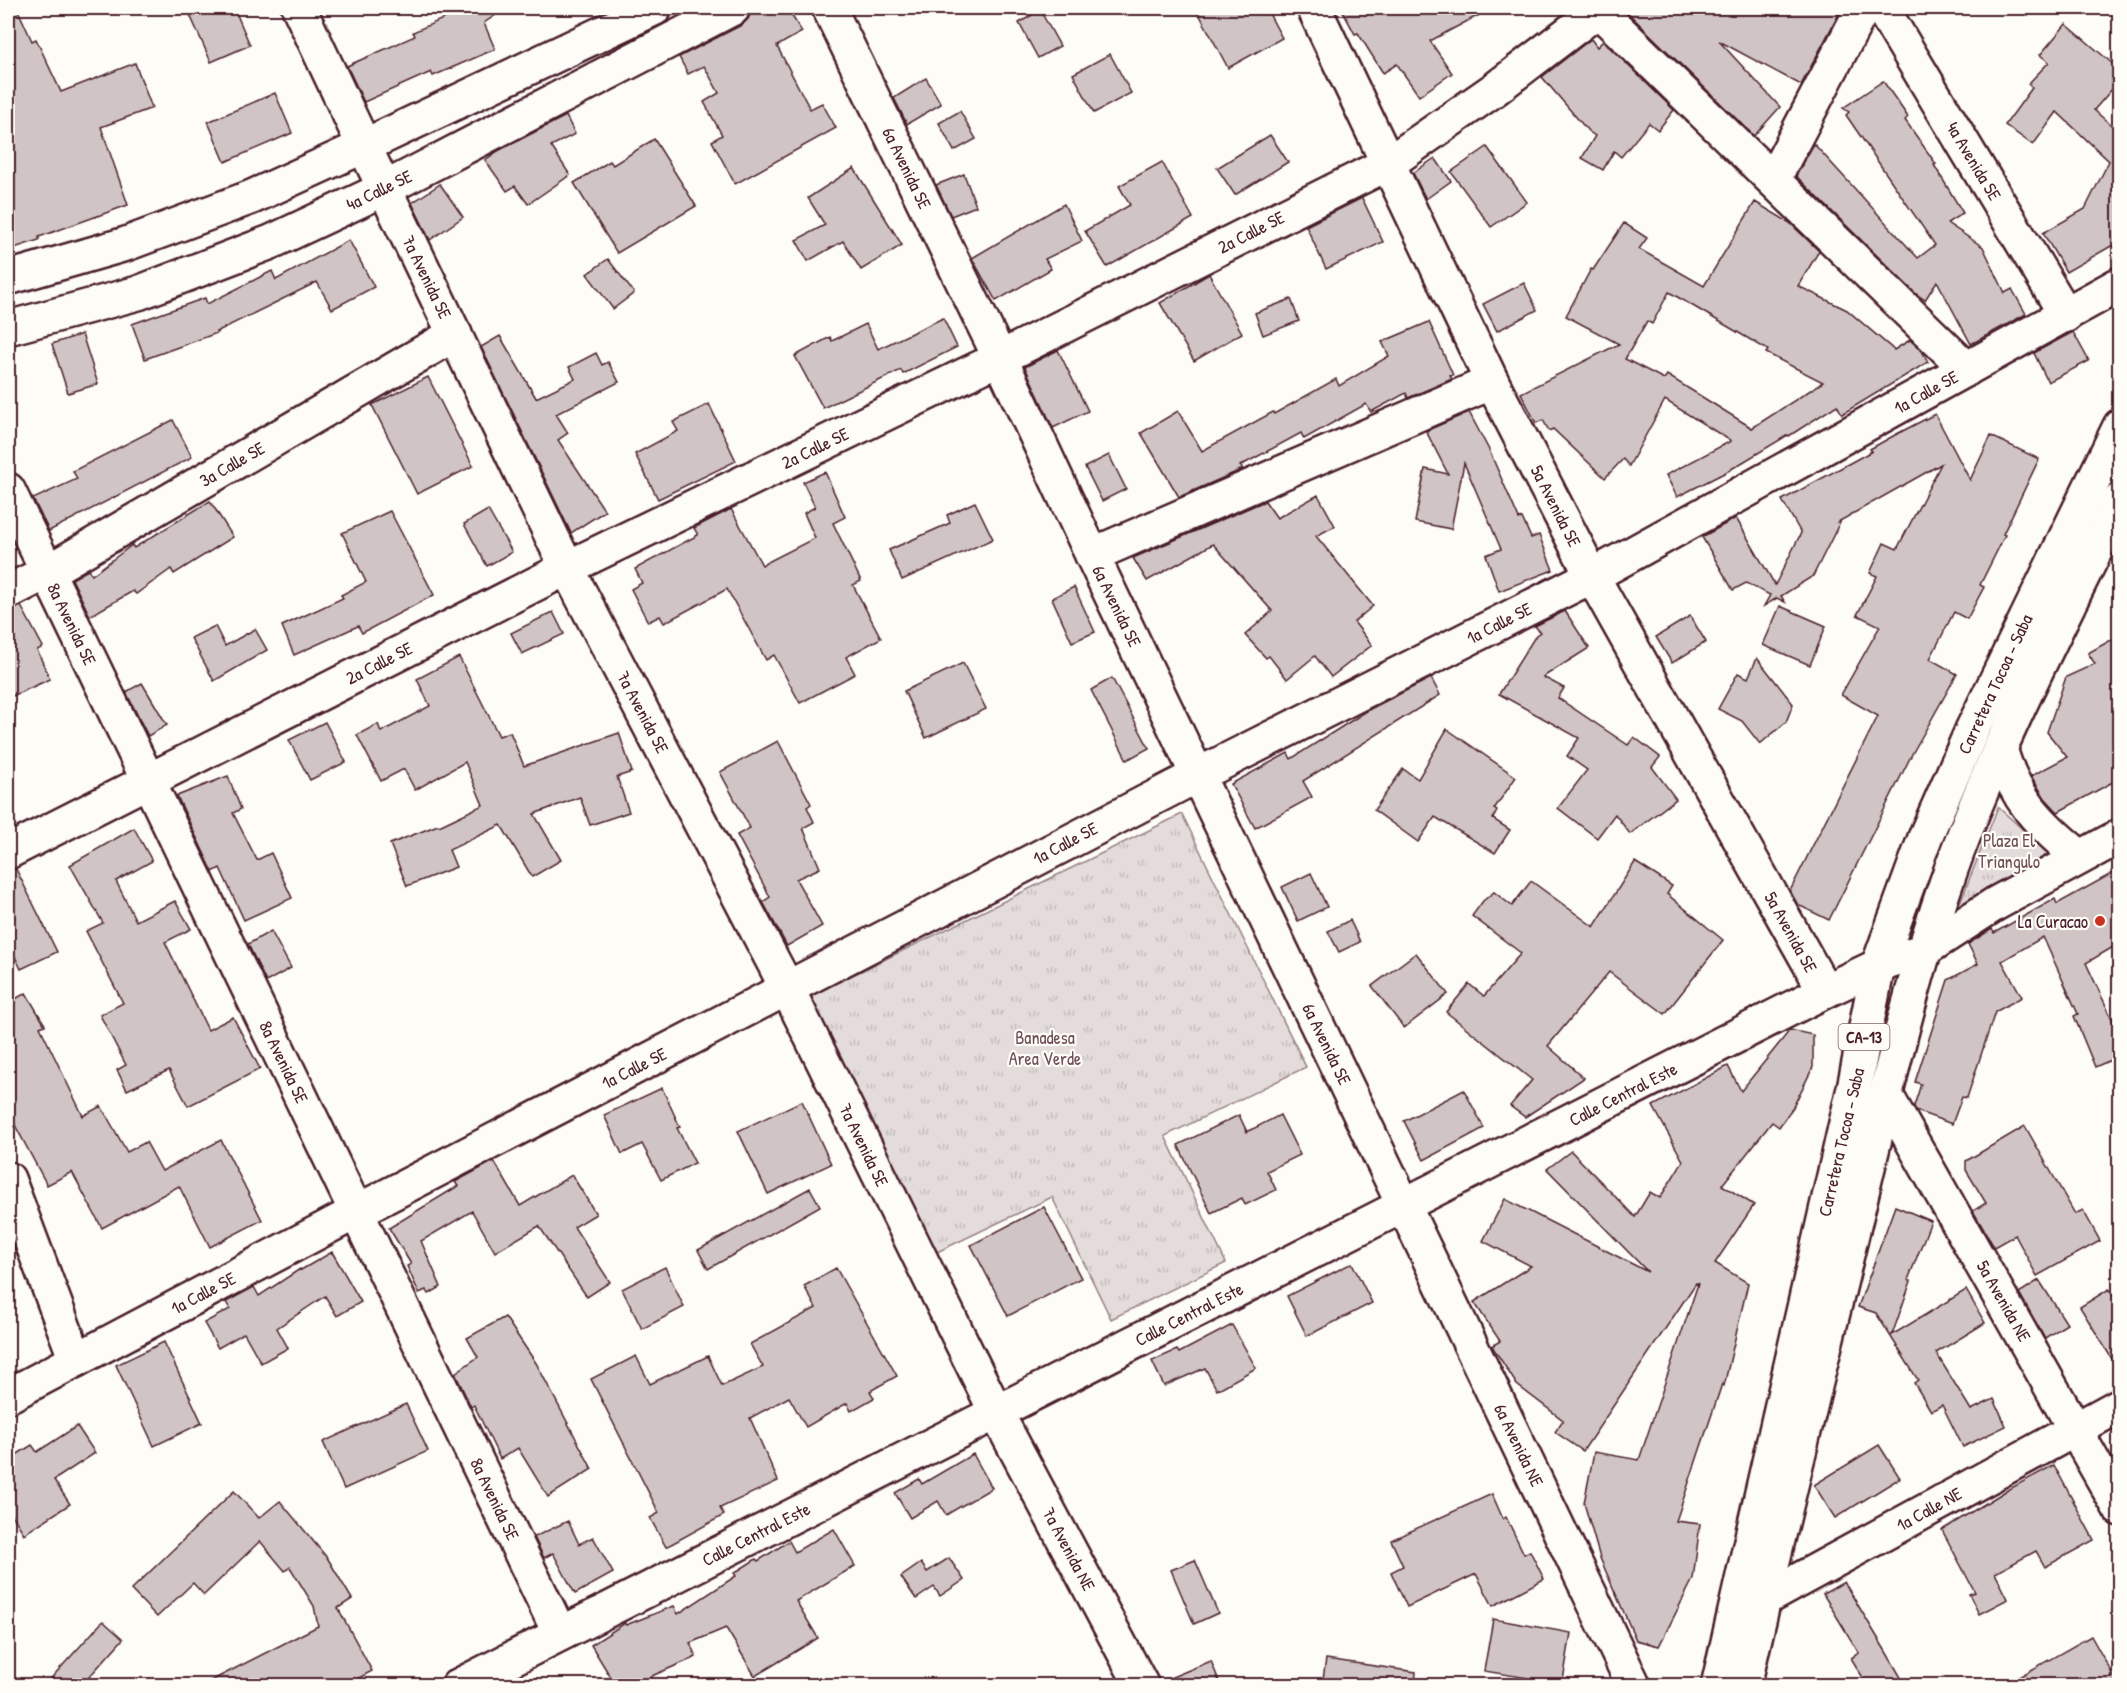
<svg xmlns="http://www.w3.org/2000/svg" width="2127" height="1693" font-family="'Patrick Hand',sans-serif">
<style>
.park{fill:url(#park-tufts);stroke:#967e82;stroke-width:1.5}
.building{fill:#d0c5c4;stroke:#4a1f2b;stroke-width:1.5;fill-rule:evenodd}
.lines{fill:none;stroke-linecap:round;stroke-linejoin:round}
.minor-casing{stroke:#4a1f2b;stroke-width:38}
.major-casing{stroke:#4a1f2b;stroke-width:38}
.minor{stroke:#fdfcf7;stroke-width:33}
.major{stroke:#fdfcf7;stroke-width:33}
.poi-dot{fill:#c8321e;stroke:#fdfcf7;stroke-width:2}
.labels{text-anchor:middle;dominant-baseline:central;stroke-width:4.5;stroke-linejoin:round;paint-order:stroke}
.shield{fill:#fdfcf7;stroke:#806168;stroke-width:1.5}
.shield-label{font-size:16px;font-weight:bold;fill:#4a1f2b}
.street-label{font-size:18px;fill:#4a1f2b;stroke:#fdfcf7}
.park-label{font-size:18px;fill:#704e57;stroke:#fdfcf7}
.poi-label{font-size:18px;fill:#4a1f2b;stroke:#fdfcf7;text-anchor:end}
</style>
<defs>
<pattern id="park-tufts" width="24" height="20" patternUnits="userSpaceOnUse" patternTransform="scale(1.5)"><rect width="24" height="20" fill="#e3dcda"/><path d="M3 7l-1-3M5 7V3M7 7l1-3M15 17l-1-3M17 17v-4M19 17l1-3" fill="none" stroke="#c4bcbb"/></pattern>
</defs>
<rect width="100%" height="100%" fill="#fdfcf7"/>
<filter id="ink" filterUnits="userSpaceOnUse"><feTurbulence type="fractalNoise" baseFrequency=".0167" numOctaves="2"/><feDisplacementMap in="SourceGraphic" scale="12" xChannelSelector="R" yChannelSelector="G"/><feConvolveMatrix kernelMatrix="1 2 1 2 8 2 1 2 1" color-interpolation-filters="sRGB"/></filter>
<g filter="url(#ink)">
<!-- park -->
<g class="park">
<polygon points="1998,807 2050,854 1956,913"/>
<polygon points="1182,814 1306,1067 1165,1136 1226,1263 1111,1319 1052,1197 933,1254 808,997"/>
</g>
<!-- building -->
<g class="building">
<polygon points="8,8 17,8 32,41 36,39 61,92 135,63 152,108 101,127 128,205 39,237 39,240 8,250"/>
<polygon points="187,8 234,8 250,45 211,62"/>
<polygon points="468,8 506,8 484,23 495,49 433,76 431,72 364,102 347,66 415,36 413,32"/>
<polygon points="760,8 787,8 802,32 777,46 810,109 822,103 836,128 735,184 712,141 722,135 704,102 719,93 704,66 688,74 679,57 742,25 748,19 751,13"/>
<polygon points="1196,8 1266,8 1282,38 1228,68"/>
<polygon points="1341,8 1492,8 1430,41 1452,73 1419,96 1397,64 1383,73 1358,33 1355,34"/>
<polygon points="1631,8 1842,8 1801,85 1719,41 1780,107 1754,136 1627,12"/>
<polygon points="1040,10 1060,46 1038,58 1019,23"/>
<polygon points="2066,24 2120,70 2120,80 2094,110 2120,133 2120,241 2066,272 2043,233 2085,209 2109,161 2057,112 2033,145 2005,125 2032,88 2028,84 2049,62 2040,55"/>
<polygon points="1591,39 1597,47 1603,41 1674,110 1658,130 1649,123 1621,157 1614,151 1603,170 1582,158 1595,136 1588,131 1542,77"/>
<polygon points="1110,54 1131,93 1094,113 1073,74"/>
<polygon points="926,78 941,104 907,124 894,98"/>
<polygon points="1883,81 1908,117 1905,120 1936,164 1934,165 1963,213 1947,223 1983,247 2005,293 2012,289 2026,314 1971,344 1937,281 1925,300 1915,293 1796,176 1814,144 1918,258 1935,245 1846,115 1849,112 1843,108"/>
<polygon points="275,93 292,133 225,162 208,122"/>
<polygon points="960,111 976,139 954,151 939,123"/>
<polygon points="566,116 575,134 551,146 570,175 528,204 515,186 507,191 485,160 498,151"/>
<polygon points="1270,135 1288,162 1235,195 1217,168"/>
<polygon points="654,139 696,206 617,253 574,183 610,161 613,165"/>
<polygon points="1487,147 1527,202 1491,227 1451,172"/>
<polygon points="1435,158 1451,181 1426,199 1413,173"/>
<polygon points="1162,162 1193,218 1107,267 1085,231 1130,205 1119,186"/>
<polygon points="854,168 902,245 861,270 843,241 808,261 796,240 825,225 808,198"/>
<polygon points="964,174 976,206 951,216 936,185"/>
<polygon points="440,184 463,217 430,240 412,203"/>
<polygon points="1362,198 1383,242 1326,269 1306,226"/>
<path d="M1755,202L1790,223L1819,251L1798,286L1847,310L1894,350L1910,340L1922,351L1928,362L1842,414L1837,405L1789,436L1788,435L1728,471L1677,497L1666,475L1731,441L1665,400L1629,466L1623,459L1605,478L1553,429L1549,431L1543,420L1536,423L1521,393L1619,344L1566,316L1591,269L1593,270L1624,223L1647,238L1639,249L1704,286ZM1669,292L1768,350L1766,353L1823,382L1752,428L1667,375L1664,379L1625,359L1647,321L1652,324Z"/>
<polygon points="1064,204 1082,241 1045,259 1051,269 996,301 972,258"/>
<polygon points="349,240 374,287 332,309 317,282 216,332 217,333 145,359 132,324 205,298 207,304 272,271 276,280"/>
<polygon points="608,259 634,293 613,309 587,274"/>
<polygon points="1209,274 1242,333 1194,361 1160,303"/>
<polygon points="1524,283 1537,310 1497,331 1483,304"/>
<polygon points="1291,299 1299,321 1263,335 1255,313"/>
<polygon points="943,318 957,347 903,374 901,370 823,408 795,356 830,337 832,341 866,324 878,349"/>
<polygon points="1429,322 1453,375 1450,376 1452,379 1408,398 1406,393 1371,412 1366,404 1304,439 1301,433 1240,466 1243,469 1179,497 1141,433 1178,411 1202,451 1273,412 1274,414 1336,379 1339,386 1389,356 1382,342"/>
<polygon points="2073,332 2089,361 2048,382 2034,353"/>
<polygon points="82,334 98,384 68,393 52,344"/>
<polygon points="500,336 536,398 575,379 569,367 596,353 602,365 608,362 619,382 556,414 568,433 558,440 605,511 571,533 481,347"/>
<polygon points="1058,350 1088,411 1053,428 1025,367"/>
<polygon points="428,377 473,466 417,494 372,405"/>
<polygon points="709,404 736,461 658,499 635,454 678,431 673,422"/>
<polygon points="1469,412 1489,450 1519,519 1522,518 1531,538 1539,535 1553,570 1499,591 1486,555 1501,549 1464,463 1451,529 1415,522 1425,469 1448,474 1426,431"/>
<polygon points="1935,414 1970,480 1991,436 2039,459 2003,534 2005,535 1980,585 1984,587 1967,619 1954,612 1930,659 1957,674 1912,754 1829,920 1798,905 1790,891 1878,716 1841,695 1880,626 1857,615 1877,576 1870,573 1884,543 1897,549 1941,464 1838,522 1840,522 1813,576 1781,596 1785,602 1777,598 1764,606 1770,595 1746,583 1733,590 1702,537 1736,518 1775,585 1801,533 1782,500 1872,451 1870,449 1895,435"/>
<polygon points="173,420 192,457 49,531 33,499 77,479 73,471"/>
<polygon points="1109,455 1126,489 1102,501 1085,467"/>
<polygon points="825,472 845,517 833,523 861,581 853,585 881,638 846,657 855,674 800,703 774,655 766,660 727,589 664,623 660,616 648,622 631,589 642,583 635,569 698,535 694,528 731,509 762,565 815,538 804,513 815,507 803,482"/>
<polygon points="1318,495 1335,526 1316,536 1373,606 1354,622 1372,645 1331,677 1315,656 1287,679 1269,656 1266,658 1245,635 1272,611 1213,544 1147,581 1133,558 1265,501 1277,518"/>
<polygon points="210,501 233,537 174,574 171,569 136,594 133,591 90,616 72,579 88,570 92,575 132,545 134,548"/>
<polygon points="975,502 993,539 902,580 889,550 950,523 947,515"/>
<polygon points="488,510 512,552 487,566 464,524"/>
<polygon points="390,511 434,595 362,633 358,626 294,655 282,626 343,598 341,595 366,582 342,533"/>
<polygon points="1074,587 1095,632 1072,642 1052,598"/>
<polygon points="21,606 43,647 37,650 50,679 8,698 8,611"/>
<polygon points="1780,606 1826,626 1810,665 1763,645"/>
<polygon points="1565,611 1589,648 1543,677 1564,688 1558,698 1628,745 1634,737 1660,757 1652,767 1676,799 1630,834 1615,814 1597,838 1558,808 1587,770 1567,756 1579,738 1499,694 1536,635 1540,632 1535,626"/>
<polygon points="553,612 564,634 522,654 511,633"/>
<polygon points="1690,616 1706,642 1672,663 1656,637"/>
<polygon points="215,626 225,646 255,629 267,650 214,681 191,638"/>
<polygon points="2120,635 2120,778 2058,812 2045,798 2031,776 2067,757 2047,732 2066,677 2095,664 2088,653"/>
<polygon points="459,657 499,736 510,732 524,766 619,733 632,772 617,777 629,812 590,825 580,797 534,814 561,860 532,877 501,825 449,850 456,867 407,886 390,844 438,825 439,826 483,805 465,762 415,790 404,769 381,781 357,735 378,724 381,732 430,706 417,679"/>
<polygon points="1757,658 1793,704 1786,722 1760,744 1742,721 1718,709 1738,673 1748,678"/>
<polygon points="963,663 986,709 926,738 904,691"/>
<polygon points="1112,678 1149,748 1127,760 1091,690"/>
<polygon points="1431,678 1440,695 1303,781 1312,797 1255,828 1231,784 1288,753 1291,759 1370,709"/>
<polygon points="142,683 167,725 148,736 126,692"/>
<polygon points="325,722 346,762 310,780 289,740"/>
<polygon points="1447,729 1516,777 1494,809 1497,811 1493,819 1510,830 1495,853 1435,817 1418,842 1374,810 1403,769 1418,779"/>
<polygon points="778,741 811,804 807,807 814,822 803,828 820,868 796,879 822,926 787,946 763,902 770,897 737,835 750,828 720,772"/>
<polygon points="228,776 241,809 233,813 257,860 271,853 292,898 244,920 220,868 213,872 177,796"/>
<polygon points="134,828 152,861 116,881 136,921 175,901 191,929 165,942 208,1030 233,1017 260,1069 188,1106 169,1070 127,1090 117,1070 126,1065 100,1015 123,1003 86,931 103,923 70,865"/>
<polygon points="1635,862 1672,886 1667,894 1723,940 1665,1014 1609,972 1548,1046 1584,1078 1525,1117 1510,1106 1532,1080 1446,1012 1469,984 1484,996 1521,953 1472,916 1483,901 1494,892 1512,906 1531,881 1594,927"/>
<polygon points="16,869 57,952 21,969 8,942 8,871"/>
<polygon points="2120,869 2120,943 2086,963 2120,1036 2120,1056 2095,1067 2074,1016 2078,1014 2043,937 2002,961 2022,997 1995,1012 1967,1098 1962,1097 1952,1124 1916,1111 1914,1106 1921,1084 1915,1082 1948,980 1978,964 1968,944 1992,929 1994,933 2055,899 2057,904"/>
<polygon points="1311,873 1327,907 1298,921 1282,887"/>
<polygon points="1350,920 1360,942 1339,952 1328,931"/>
<polygon points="271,931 291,968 266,982 248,944"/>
<polygon points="1416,953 1448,994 1404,1028 1372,986"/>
<polygon points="26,993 45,1025 40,1027 83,1116 101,1106 127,1152 146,1142 162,1171 221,1140 262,1220 210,1247 179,1186 102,1228 72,1172 47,1185 8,1112 8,1003"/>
<polygon points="1790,1030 1813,1035 1813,1067 1793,1107 1779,1127 1772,1122 1722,1185 1754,1205 1715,1263 1748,1283 1724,1386 1722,1384 1676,1521 1700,1524 1693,1579 1659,1646 1636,1640 1600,1558 1584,1503 1594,1452 1639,1460 1698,1284 1696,1283 1583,1451 1555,1432 1563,1420 1517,1385 1492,1346 1500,1341 1474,1302 1531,1266 1483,1241 1505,1199 1648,1272 1547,1169 1571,1151 1635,1217 1650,1192 1660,1198 1683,1161 1653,1106 1728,1066 1741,1091"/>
<polygon points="662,1088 680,1127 677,1128 695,1163 661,1180 642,1144 622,1154 604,1115"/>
<polygon points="1464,1090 1484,1128 1424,1160 1404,1121"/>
<polygon points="802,1101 831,1164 768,1194 738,1131"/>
<polygon points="1239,1115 1247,1132 1280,1115 1300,1155 1267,1171 1276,1190 1245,1205 1242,1198 1211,1213 1178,1145"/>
<polygon points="2025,1126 2075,1214 2083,1210 2100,1241 2037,1276 2015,1235 1994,1247 1973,1211 1986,1203 1966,1170 1966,1161"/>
<polygon points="494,1161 520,1206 572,1175 596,1214 574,1227 610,1282 587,1297 539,1226 495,1252 472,1211 421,1241 441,1287 429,1294 426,1290 419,1293 407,1266 411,1264 389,1228 458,1186 455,1182"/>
<polygon points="810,1188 820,1206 708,1269 698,1250"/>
<polygon points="1895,1206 1931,1221 1908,1280 1911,1281 1892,1335 1966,1290 1985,1323 1936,1353 1971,1410 1994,1399 2006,1426 1963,1447 1942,1405 1931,1411 1914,1383 1918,1380 1876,1313 1858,1307"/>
<polygon points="1044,1207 1081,1278 1008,1316 971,1245"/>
<polygon points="332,1252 361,1302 337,1316 325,1296 277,1328 288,1348 261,1363 244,1333 218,1348 204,1323 230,1309 226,1302 254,1287 259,1296 300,1269 301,1270"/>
<polygon points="1352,1263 1372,1303 1307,1336 1287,1296"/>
<polygon points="665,1267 684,1307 642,1329 622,1289"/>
<polygon points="836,1268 897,1376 870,1391 874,1398 851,1411 847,1403 806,1427 789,1397 750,1418 778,1481 720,1508 724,1515 666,1547 650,1518 659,1513 591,1379 636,1356 650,1384 708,1356 722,1386 763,1367 750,1344 816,1308 804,1286"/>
<polygon points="2039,1280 2067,1324 2045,1338 2019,1293"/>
<polygon points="2109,1289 2120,1307 2120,1372 2080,1307"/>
<polygon points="505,1317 536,1363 592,1469 548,1497 518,1448 500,1459 474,1405 471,1407 455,1373 478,1357 467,1338"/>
<polygon points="1232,1325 1256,1368 1217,1390 1205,1368 1164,1386 1152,1361 1177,1350 1179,1353"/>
<polygon points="164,1342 202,1423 154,1446 116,1365"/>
<polygon points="406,1404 428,1451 344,1489 323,1442"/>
<polygon points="77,1426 95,1453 54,1480 70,1504 24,1534 8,1508 8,1460 32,1445 37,1452"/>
<polygon points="1879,1445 1900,1478 1835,1518 1814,1485"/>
<polygon points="973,1454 992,1488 946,1515 938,1501 910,1518 895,1493 919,1479 922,1484"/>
<polygon points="2054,1465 2094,1540 2045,1567 2036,1551 1995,1573 2008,1599 1979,1614 1969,1594 1975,1592 1942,1530 2004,1492"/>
<polygon points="234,1491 259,1518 280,1501 328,1559 352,1599 338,1608 372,1671 344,1686 201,1686 318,1626 314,1606 290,1567 285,1571 260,1541 204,1595 193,1583 157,1617 131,1590"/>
<polygon points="1492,1494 1503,1519 1506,1517 1524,1554 1530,1551 1544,1579 1493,1606 1476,1574 1407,1607 1391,1572 1403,1566 1391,1540"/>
<polygon points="568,1521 579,1544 593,1537 613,1573 575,1594 553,1553 544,1558 534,1537"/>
<polygon points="834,1529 855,1566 796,1601 818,1638 755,1676 726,1628 690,1643 696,1657 654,1675 637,1686 616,1686 591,1645 625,1623 626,1625 674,1606 678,1614 736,1576 734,1573 756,1559 758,1561 789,1541 795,1552"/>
<polygon points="949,1558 964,1580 940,1596 934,1587 916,1599 901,1577 921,1563 927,1572"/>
<polygon points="1195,1560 1218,1613 1194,1624 1171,1570"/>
<polygon points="1844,1582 1885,1650 1906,1686 1868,1686 1851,1658 1859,1653 1823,1594"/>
<polygon points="1493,1619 1571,1633 1562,1686 1533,1686 1534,1679 1484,1671"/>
<polygon points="103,1621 123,1639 81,1686 44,1686"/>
<polygon points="2091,1636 2119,1686 2003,1686"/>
<polygon points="1326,1659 1416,1672 1415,1686 1322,1686"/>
<polygon points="1211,1661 1221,1686 1161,1686 1160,1682"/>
</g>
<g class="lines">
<defs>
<g id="minor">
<polyline points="299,8 364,146 567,568 787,988 996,1412 1142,1686"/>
<polyline points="829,8 1000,358 1092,555 1634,1686"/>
<polyline points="1314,8 1492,382 1592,576 1825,991"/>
<polyline points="1882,8 2066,315"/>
<polyline points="1598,10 1967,369"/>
<polyline points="1773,180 1863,8"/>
<polyline points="8,278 126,244 252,197 364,146 655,8"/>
<polyline points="8,328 138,293 271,242 384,189 733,8"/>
<polyline points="8,490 560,1634"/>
<polyline points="1092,555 1492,382"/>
<polyline points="8,592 47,572 455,334"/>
<path d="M2000,749C2015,799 2040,825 2080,857"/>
<polyline points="8,852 567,568 1000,358 1389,163 1495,89 1601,8"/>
<polyline points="1886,1095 2120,1509"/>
<polyline points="8,1179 76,1360"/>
<polyline points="8,1396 356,1212 1198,775 1592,576 2120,284"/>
<polyline points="1743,1605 1764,1599 2120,1405"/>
<polyline points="458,1686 1825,991 1878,966 1924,950 1995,904 2120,836"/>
</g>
<g id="major">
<polyline points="1718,1686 1854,1088 1878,966 1926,835 1973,728 2120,426"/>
<path d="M1744,1686C1778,1534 1816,1384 1852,1234C1883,1106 1911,977 1957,853C2002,732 2064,616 2120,500"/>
</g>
</defs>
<!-- minor casing -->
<use href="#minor" class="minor-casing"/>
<!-- major casing -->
<use href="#major" class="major-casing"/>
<!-- minor -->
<use href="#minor" class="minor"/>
<!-- major -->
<use href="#major" class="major"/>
</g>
</g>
<!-- markers -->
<circle class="poi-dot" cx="2100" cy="921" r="6"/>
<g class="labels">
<!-- shield labels -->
<rect class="shield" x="1838.5" y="1024" width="51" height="26" rx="4.5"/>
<g class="shield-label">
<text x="1864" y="1037">CA-13</text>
</g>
<!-- street labels -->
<g class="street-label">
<text transform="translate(1974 161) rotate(59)">4a Avenida SE</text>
<text transform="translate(907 168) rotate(64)">6a Avenida SE</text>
<text transform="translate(379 190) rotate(-26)">4a Calle SE</text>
<text transform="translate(1251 232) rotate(-27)">2a Calle SE</text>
<text transform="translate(427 277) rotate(64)">7a Avenida SE</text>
<text transform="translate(1926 392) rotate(-29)">1a Calle SE</text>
<text transform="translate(815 448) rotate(-26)">2a Calle SE</text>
<text transform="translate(232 464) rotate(-30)">3a Calle SE</text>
<text transform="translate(1556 506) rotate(63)">5a Avenida SE</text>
<text transform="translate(1117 606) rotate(64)">6a Avenida SE</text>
<text transform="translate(1499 623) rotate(-27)">1a Calle SE</text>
<text transform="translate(72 624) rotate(64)">8a Avenida SE</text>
<text transform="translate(379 663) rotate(-27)">2a Calle SE</text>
<text transform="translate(1995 684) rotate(-65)">Carretera Tocoa - Saba</text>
<text transform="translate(643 712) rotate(62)">7a Avenida SE</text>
<text transform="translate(1065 843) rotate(-28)">1a Calle SE</text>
<text transform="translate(1791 932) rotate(61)">5a Avenida SE</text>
<text transform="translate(1327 1044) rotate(64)">6a Avenida SE</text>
<text transform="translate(284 1062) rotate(64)">8a Avenida SE</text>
<text transform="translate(634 1068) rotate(-27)">1a Calle SE</text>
<text transform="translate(1623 1094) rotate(-27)">Calle Central Este</text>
<text transform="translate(1841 1142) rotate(-77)">Carretera Tocoa - Saba</text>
<text transform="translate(864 1145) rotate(64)">7a Avenida SE</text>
<text transform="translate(203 1293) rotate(-28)">1a Calle SE</text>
<text transform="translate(2004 1301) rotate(60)">5a Avenida NE</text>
<text transform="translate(1189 1314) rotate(-27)">Calle Central Este</text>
<text transform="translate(1519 1445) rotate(64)">6a Avenida NE</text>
<text transform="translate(495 1499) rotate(64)">8a Avenida SE</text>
<text transform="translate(1929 1509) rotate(-29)">1a Calle NE</text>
<text transform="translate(756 1534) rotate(-27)">Calle Central Este</text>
<text transform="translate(1069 1549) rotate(62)">7a Avenida NE</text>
</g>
<!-- park labels -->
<g class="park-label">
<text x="2009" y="840">Plaza El<tspan x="2009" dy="21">Triangulo</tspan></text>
<text x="1045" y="1037">Banadesa<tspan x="1045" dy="21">Area Verde</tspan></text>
</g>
<!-- poi labels -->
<g class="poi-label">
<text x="2088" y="921">La Curacao</text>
</g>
</g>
<!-- margin -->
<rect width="2127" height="1693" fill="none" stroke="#fdfcf7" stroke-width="30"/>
<rect x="15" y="15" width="2097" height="1663" fill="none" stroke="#4a1f2b" stroke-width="2" filter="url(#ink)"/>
</svg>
